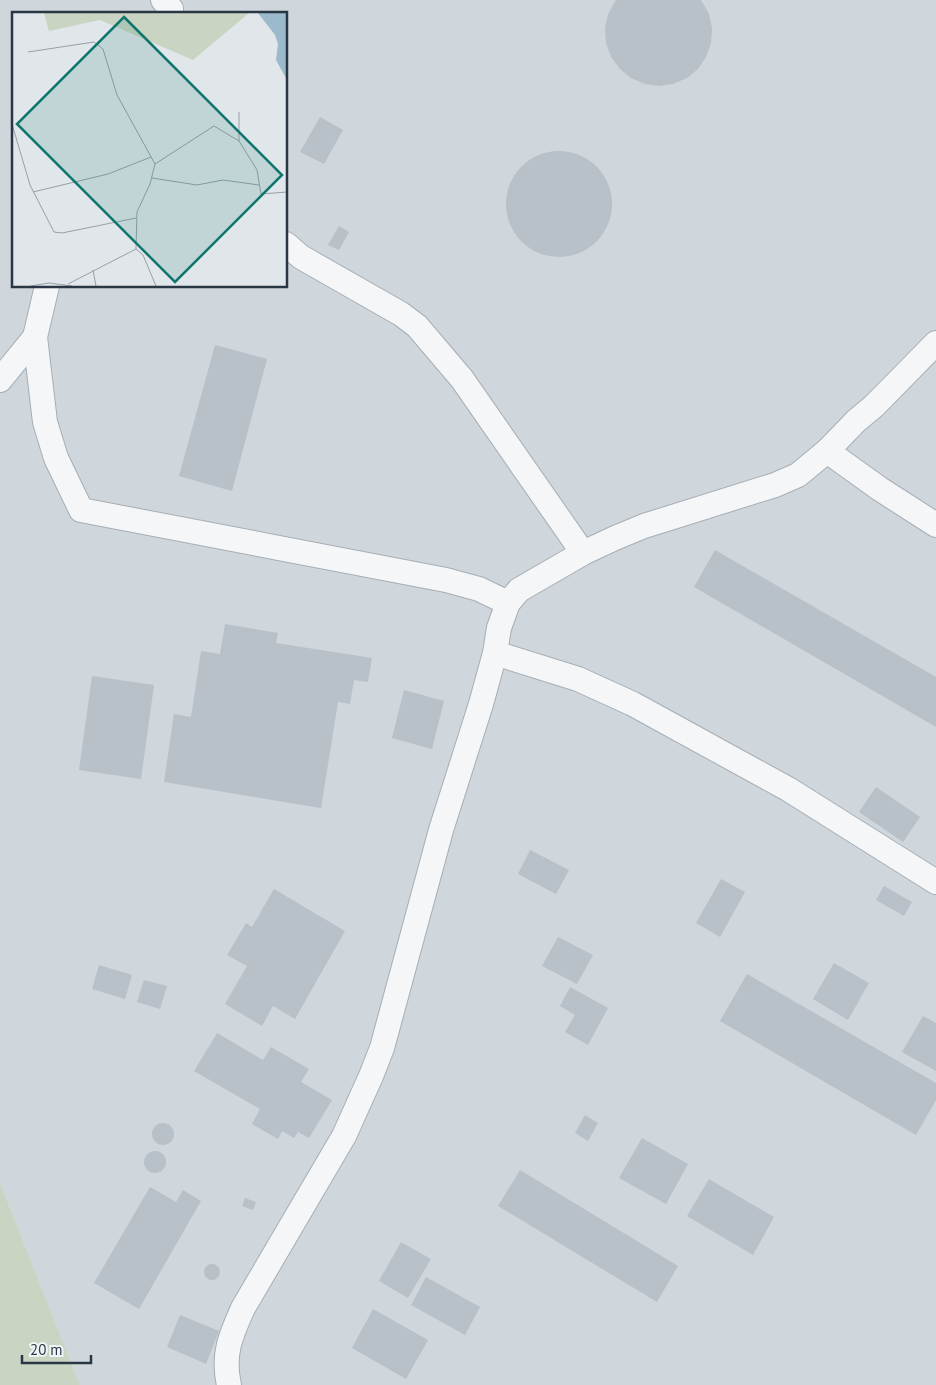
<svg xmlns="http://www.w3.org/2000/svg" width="936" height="1385" font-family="'PT Sans',sans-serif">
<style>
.built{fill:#cfd6dc;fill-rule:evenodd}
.green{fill:#cad4c2}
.building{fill:#b8c0c8}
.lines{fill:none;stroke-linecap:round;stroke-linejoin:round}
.minor-casing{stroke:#a6aeb5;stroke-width:26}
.minor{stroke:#f4f6f8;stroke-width:24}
.inset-road{fill:none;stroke:#97a0a7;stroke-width:1}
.view{fill:#0f766e;fill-opacity:0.15;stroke:#0f766e;stroke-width:2.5}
.inset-edge{fill:none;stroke:#293643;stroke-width:2.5}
</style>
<rect width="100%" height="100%" fill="#e1e6ea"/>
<!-- built -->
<path class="built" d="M0,0H936V1385H80L0,1183ZM14,14H286V286H14Z"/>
<!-- green -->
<polygon class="green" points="0,1183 80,1385 0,1385"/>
<!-- building -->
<g class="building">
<polygon points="616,0 701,0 709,14 712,28 711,43 706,57 698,69 687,78 673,84 659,86 645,84 631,78 620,69 611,57 606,43 605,28 608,14"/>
<polygon points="320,117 343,130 324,164 300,152"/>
<circle cx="559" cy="204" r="53"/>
<polygon points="339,226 349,232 339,250 328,245"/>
<polygon points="215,345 267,359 232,491 179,476"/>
<polygon points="715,550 936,677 936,727 694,587"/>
<polygon points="225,624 278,633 276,643 372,658 368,682 354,680 350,704 338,702 321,808 164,782 174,714 191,717 201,651 220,654"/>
<polygon points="92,676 154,685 141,779 79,770"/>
<polygon points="404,690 444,701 432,749 392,738"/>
<polygon points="876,787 920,817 903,842 859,812"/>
<polygon points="530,850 569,870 556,894 518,874"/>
<polygon points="721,879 745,892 720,937 696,923"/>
<polygon points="884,886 912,902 904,916 876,900"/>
<polygon points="274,889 345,931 295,1019 273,1006 262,1026 225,1004 247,966 227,955 246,923 252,927"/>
<polygon points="558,937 593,955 577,984 542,966"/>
<polygon points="834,963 869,983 848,1020 813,999"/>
<polygon points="99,965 132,975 125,999 92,989"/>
<polygon points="747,974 936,1083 936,1100 916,1135 720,1021"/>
<polygon points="144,980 167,986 160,1009 137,1002"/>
<polygon points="570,987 608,1008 588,1045 565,1032 575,1015 560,1006"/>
<polygon points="923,1016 936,1023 936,1071 902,1052"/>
<polygon points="217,1033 263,1060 271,1047 309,1069 301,1082 332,1100 309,1138 298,1132 294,1138 282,1131 278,1139 252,1124 260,1109 194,1071"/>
<polygon points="585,1115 598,1123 588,1141 575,1133"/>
<circle cx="163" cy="1134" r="11"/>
<polygon points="642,1138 688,1164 666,1204 619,1178"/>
<circle cx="155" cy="1162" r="11"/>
<polygon points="520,1170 678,1266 657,1302 498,1206"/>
<polygon points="709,1179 774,1217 753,1255 687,1216"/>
<polygon points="150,1187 176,1202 183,1190 201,1201 139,1309 94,1283"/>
<polygon points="245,1198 256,1202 253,1210 242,1206"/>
<polygon points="401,1242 431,1259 408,1298 379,1281"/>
<circle cx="212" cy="1272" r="8"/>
<polygon points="426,1277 480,1307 465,1335 411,1305"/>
<polygon points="373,1309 428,1340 406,1379 352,1348"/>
<polygon points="180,1315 219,1331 206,1364 167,1347"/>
</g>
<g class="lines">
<defs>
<g id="minor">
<polyline points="163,0 171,9 169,14"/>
<polyline points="286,244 301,257 401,314 417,326 462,379 583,553"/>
<polyline points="47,286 35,337 45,422 56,458 81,510 446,580 479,589 508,603"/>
<polyline points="0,380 35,337"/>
<polyline points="827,451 880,489 936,525"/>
<polyline points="495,653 578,679 633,704 788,789 936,882"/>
<path d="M229,1385C222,1354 231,1335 243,1308L344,1136L371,1076L382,1048L441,830L481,704L495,653L499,628L508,603L519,590L583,553L615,538L644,526L775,485L798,475L827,451L856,421L874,406L936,343"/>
</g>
</defs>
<!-- minor casing -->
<use href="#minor" class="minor-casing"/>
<!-- minor -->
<use href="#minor" class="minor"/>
</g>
<!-- overview -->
<g transform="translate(12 12)">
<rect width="275" height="275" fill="#e1e6ea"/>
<path d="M32,1H237L181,48L88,8L37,19Z" fill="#cad4c2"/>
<path d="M246,1H275V68L264,48L266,32L263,23Z" fill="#9bbacb"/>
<path class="inset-road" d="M16,40L82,30L91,37L105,83L143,152L138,172L125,200L124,237M0,112L18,173L42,220L50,221L124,206M227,129V100M143,152L202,114L227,129L245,158L249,182L275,180M140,166L185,173L211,168L247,173M21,180L96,162L139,145M124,237L131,243L144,274M81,258L84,274M56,272L124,237M19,274L37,271L60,274"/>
<path class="view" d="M112,5L270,163L163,270L5,112Z"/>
<rect width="275" height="275" class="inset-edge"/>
</g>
<!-- scale -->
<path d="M22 1355v8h69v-8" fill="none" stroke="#293643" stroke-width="2.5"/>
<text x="30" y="1355" font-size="15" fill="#293643" stroke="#f1f5f7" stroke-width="4" paint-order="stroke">20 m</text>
</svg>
